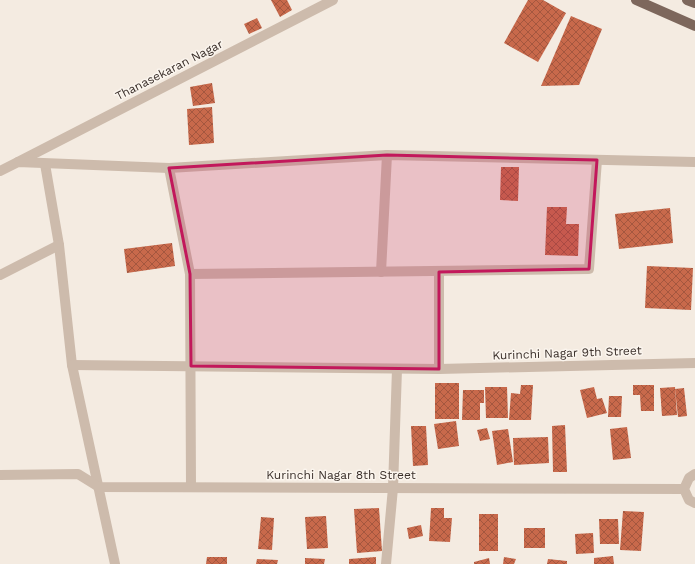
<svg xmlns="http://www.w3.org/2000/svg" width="695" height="564" font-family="'Work Sans',sans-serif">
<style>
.building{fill:url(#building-cross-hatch)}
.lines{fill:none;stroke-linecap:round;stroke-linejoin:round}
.minor{stroke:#cdbbac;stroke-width:10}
.tertiary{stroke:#cdbbac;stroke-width:10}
.primary{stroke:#7d675c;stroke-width:10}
.marked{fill:#c2185b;fill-opacity:0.2;stroke:#c2185b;stroke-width:3;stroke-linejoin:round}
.labels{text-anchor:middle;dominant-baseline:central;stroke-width:3;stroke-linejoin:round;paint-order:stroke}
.street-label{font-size:12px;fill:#3b302b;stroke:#fbf5ee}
</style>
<defs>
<pattern id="building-cross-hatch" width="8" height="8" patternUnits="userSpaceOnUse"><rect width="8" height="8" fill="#c8694b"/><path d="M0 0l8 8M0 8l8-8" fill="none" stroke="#a4573f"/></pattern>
</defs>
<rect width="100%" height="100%" fill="#f4ebe1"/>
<!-- building -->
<g class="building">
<polygon points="271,0 287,0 292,10 280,17"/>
<polygon points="528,0 543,0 566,13 538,62 504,43"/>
<polygon points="571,16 602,29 579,85 541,86"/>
<polygon points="257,18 262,28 249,34 244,24"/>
<polygon points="212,83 215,103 193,106 190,87"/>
<polygon points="212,107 214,143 189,145 187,109"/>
<polygon points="501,167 519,167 518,201 500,200"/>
<polygon points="547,207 567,207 566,224 579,224 578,256 545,255"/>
<polygon points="670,208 673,243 619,249 615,214"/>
<polygon points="172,243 175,266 127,273 124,249"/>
<polygon points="647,266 693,268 691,310 645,308"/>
<rect x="435" y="383" width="24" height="36"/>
<polygon points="521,385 533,385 531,420 509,420 511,393 520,394"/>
<polygon points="633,385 654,385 654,411 641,411 640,395 633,395"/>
<polygon points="485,387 507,387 508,418 486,418"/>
<polygon points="594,387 597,399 602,398 607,413 587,418 580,390"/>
<polygon points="675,387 677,415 662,416 660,388"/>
<polygon points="684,388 687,416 678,417 675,389"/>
<polygon points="463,390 484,390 484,403 480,403 480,420 462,420"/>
<polygon points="609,396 622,396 621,417 608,417"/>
<polygon points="456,421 459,446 438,449 434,424"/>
<polygon points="565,425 567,472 553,472 552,426"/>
<polygon points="411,426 426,426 428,465 413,466"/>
<polygon points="627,427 631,458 613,460 610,429"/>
<polygon points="487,428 490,439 480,441 477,430"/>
<polygon points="508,429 513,462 497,465 492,431"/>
<polygon points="548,437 549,463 514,465 513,438"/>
<polygon points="379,508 382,551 357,553 354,509"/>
<polygon points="431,508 444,508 444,518 452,518 450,542 429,541"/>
<polygon points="623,511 644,512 641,551 620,550"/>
<rect x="479" y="514" width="19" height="37"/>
<polygon points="326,516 328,548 307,549 305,517"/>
<polygon points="261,517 274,518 272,550 258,549"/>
<polygon points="599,519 618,519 619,544 600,544"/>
<polygon points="421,525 423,536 409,539 407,528"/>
<rect x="524" y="528" width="21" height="20"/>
<polygon points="593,533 594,553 576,554 575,534"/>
<polygon points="613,556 614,564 594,564 594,558"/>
<polygon points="207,557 227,557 227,564 206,564"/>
<polygon points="376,557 376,564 349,564 349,559"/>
<polygon points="504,557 516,559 514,564 503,564"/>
<polygon points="305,558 325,559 324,564 305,564"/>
<polygon points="489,558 490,564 474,564 474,562"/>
<polygon points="257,559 278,560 277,564 256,564"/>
<polygon points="548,559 567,561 567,564 547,564"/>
</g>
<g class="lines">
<!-- minor -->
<g class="minor">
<polyline points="18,162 333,0"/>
<polyline points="45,164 59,245 72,365 115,564"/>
<polyline points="169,168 190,274 191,487"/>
<polyline points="0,171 18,162 169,168 387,155 695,162"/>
<polyline points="381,272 387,155"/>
<polyline points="439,272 439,369"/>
<polyline points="190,274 589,269 597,160"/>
<polyline points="0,275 59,245"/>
<polyline points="72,365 439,369 695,363"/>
<polyline points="0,475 78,474 99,487 684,489"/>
<polyline points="386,564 393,488 397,369"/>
</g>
<!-- tertiary -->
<polyline class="tertiary" points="695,474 689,478 684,489 689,500 695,503"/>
<!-- primary -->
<g class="primary">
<polyline points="636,0 695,26"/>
<polyline points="687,0 695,3"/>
</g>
</g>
<!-- marked area -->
<path class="marked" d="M387,155L597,160L589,269L439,272V369L191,366L190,274L169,168Z"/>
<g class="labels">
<!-- street labels -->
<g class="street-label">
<text transform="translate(169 70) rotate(-27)">Thanasekaran Nagar</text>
<text transform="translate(567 353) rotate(-2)">Kurinchi Nagar 9th Street</text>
<text x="341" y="475">Kurinchi Nagar 8th Street</text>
</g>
</g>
</svg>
